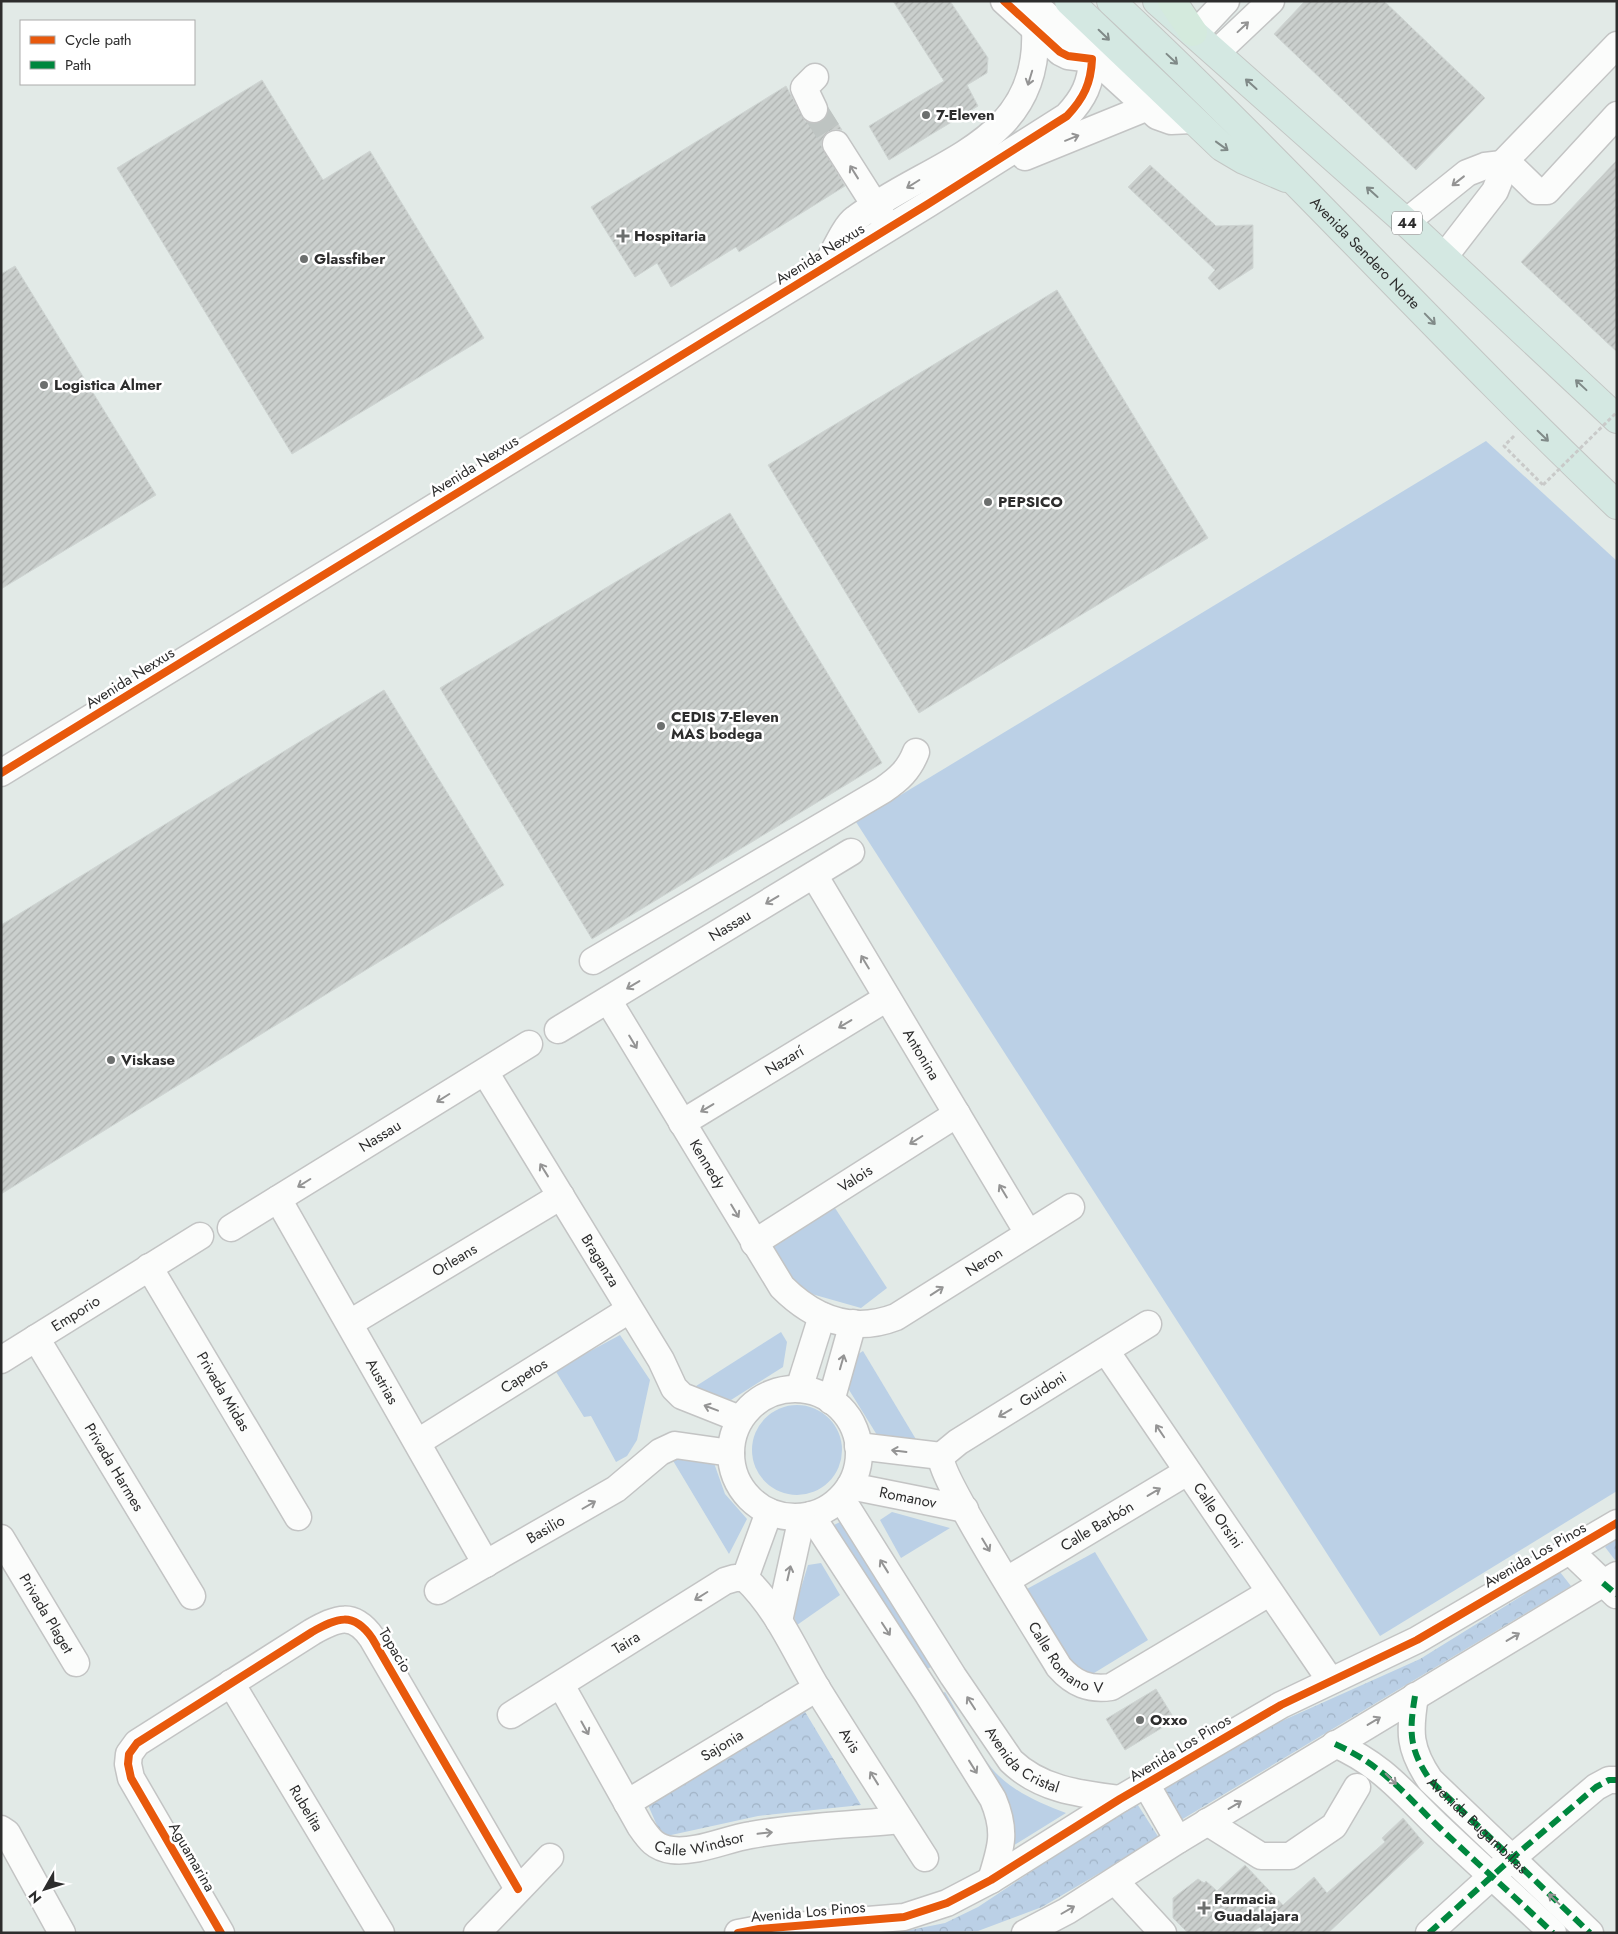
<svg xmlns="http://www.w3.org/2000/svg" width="1618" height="1934" font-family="Jost,sans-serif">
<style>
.grass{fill:#bbd0e6}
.forest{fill:url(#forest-crowns)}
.building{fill:url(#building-hatch);stroke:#cfd5d3}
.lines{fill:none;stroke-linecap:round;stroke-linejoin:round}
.minor-tunnel{stroke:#bec4c2;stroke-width:26;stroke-dasharray:26 13;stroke-linecap:butt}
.minor-casing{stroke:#c3c4c4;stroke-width:29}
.major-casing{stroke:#c3c6c4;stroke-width:30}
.highway-casing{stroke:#c3c6c4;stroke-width:30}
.path{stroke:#c9cac9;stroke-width:3;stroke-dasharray:4 2.5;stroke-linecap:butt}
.minor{stroke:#fbfcfb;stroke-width:26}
.major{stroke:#d4e8e2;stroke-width:28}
.highway{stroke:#d4eadd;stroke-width:28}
.path-bridge{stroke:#c9cac9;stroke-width:3;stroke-dasharray:4 2.5;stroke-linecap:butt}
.quiet{stroke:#00873e;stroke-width:6;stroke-dasharray:12 6;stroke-linecap:butt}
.cycleway-casing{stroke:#fff;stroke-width:11}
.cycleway{stroke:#e8590c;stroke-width:8}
.oneway{stroke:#949494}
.oneway2{stroke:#808a88}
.poi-dot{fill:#6c6f6e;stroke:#fff;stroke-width:2}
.labels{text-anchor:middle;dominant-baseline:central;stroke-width:5;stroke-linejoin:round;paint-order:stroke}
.shield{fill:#fff;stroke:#6c6c6c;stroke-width:1}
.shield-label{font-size:14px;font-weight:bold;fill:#2d2d2d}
.poi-label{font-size:15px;font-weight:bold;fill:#2d2d2d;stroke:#fff;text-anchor:start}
.street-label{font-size:15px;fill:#2d2d2d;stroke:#fff}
</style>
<defs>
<pattern id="forest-crowns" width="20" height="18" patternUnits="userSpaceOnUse" patternTransform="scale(1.25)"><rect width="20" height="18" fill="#bbd0e6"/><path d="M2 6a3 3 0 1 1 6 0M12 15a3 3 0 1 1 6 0" fill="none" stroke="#a1b3c6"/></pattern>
<pattern id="building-hatch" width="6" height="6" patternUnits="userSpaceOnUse" patternTransform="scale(1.25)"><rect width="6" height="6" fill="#cacfcd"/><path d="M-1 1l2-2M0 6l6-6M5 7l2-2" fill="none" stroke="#aeb2b0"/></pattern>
</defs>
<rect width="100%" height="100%" fill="#e2eae7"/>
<!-- grass -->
<g class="grass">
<polygon points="1486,441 1617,561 1617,1491 1380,1636 856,822"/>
<polygon points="835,1208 887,1288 861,1308 794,1289 770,1248"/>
<polygon points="781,1332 787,1342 783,1367 731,1400 693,1388"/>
<polygon points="620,1335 650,1380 637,1440 627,1456 616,1462 591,1416 584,1417 555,1370"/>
<polygon points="863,1351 917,1441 877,1435 846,1385 852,1358"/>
<circle cx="797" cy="1450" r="45"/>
<polygon points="672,1459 714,1463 725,1494 747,1519 729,1554"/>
<polygon points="892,1512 950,1528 901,1558 880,1520"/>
<polygon points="844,1520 931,1667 921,1672 832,1526"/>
<polygon points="1095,1552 1148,1640 1081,1681 1025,1590"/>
<polygon points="821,1563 840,1595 797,1625 793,1614 808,1565"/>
<path d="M945,1692C960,1716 979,1757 999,1776C1018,1794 1042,1804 1066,1813L1003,1852L935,1698Z"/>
</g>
<!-- forest -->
<g class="forest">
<polygon points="1617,1539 1617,1559 1615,1560 1605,1547"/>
<polygon points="1560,1572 1571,1586 1181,1820 1162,1789 1255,1733 1420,1659"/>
<polygon points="804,1710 861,1805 758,1816 662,1837 648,1805"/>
<polygon points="1136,1802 1159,1838 1042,1907 978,1931 895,1933 945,1923 978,1907"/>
</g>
<!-- building -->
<g class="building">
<polygon points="893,1 950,1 988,58 987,73 967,85 978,106 889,160 869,126 944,81"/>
<polygon points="1305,1 1384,1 1485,98 1416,170 1274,34"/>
<polygon points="262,80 323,180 370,151 484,338 292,454 117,168"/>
<polygon points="786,86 805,121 812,124 820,123 826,118 829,110 842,130 835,129 828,132 823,138 821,145 845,186 739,252 736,247 671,287 657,263 635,277 591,207"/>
<polygon points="1617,160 1617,352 1521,262"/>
<polygon points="1150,165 1216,226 1253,225 1253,268 1219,290 1208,278 1215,270 1128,187"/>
<polygon points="15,266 156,495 1,589 1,274"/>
<polygon points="1057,290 1208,538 919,713 768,465"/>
<polygon points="730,513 882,763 592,939 440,688"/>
<polygon points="384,690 504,885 1,1194 1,925"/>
<polygon points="1156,1689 1175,1720 1125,1750 1106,1719"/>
<polygon points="1403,1818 1424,1843 1328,1933 1265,1933 1260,1927 1251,1933 1188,1933 1173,1918 1173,1898 1198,1879 1204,1883 1206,1881 1217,1891 1245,1865 1283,1905 1314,1877 1327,1893 1385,1842 1382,1838"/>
</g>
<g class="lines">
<!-- minor-tunnel -->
<polyline class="minor-tunnel" points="814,109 836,144"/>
<defs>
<g id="minor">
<polyline points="1031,1 1157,116 1171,121 1192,120"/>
<polyline points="1195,34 1226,1"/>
<polyline points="1216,53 1271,1"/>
<polyline points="814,109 804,88 815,77"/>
<polyline points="836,144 885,221"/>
<polyline points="1025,157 1148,107"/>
<polyline points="1506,161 1537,191 1547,191 1617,115"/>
<polyline points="1406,222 1467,173 1485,166 1502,164"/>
<polyline points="1444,257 1495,191 1499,181 1502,164 1617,45"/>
<path d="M827,264C834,252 845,226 855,219C929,162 1041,146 1035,30"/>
<path d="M1,773L928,204L1067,116C1084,98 1091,83 1092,59L1068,56L1060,52L1004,1"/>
<path id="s1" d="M814,875L1028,1233"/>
<path d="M593,961L883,790C899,779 909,770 916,752"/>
<path id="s2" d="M608,1000L782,1287C814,1319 852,1334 896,1317L1071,1207"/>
<path id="s3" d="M558,1030L851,852"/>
<path id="s4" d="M485,1072L661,1360L674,1388L682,1396L740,1419"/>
<path id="s5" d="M682,1123L887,998"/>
<path id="s6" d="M278,1199L486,1564"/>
<path id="s7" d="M231,1228L529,1044"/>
<path id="s8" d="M754,1243L957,1114"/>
<path id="s9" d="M149,1267L298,1517"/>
<path id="s10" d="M350,1323L561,1196"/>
<path id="s11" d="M36,1338L192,1596"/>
<path id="s12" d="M1106,1351L1330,1680"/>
<path id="s13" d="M1,1360L200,1236"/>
<polyline points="799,1389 822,1316"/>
<circle cx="795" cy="1453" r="64"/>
<polyline points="831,1401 853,1323"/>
<path id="s14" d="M418,1442L629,1310"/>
<polyline points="858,1446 941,1456"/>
<path id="s15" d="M941,1456C939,1477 1041,1637 1059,1667C1074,1684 1089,1690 1111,1687L1269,1593"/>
<path id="s16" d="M941,1456L958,1442L1148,1324"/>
<path id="s17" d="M850,1486L965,1509"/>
<path id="s18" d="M841,1498L953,1676L1011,1761C1041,1790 1081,1794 1120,1799"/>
<path d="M811,1515L927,1693L993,1799C1007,1832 1001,1848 991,1880"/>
<path id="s19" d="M1,1538L76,1663"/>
<polyline points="1570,1551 1616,1595"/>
<path id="s20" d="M745,1578C778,1609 795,1652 818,1690C853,1746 889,1802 925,1858"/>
<polyline points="745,1578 769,1512"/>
<path id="s21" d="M1007,1580L1187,1472"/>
<path id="s22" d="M438,1591L616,1489L660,1452L675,1445L731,1453"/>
<polyline points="779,1621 802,1517"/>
<path id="s23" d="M231,1683L381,1933"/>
<path id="s24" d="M561,1685L640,1826C649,1839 655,1848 672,1850C697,1853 726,1839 751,1835C800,1826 851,1825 900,1820"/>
<path d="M1415,1696C1409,1732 1409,1749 1430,1780L1590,1933"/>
<path id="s25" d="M511,1715L725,1581L735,1578H745"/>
<path d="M1335,1744C1384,1766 1404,1794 1441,1829C1478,1864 1516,1898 1553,1933"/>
<polyline points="1146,1784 1178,1840"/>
<path id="s26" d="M627,1803L817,1688"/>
<polyline points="1207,1822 1261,1856 1290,1856 1334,1826 1357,1787"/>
<polyline points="1,1829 7,1833 62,1933"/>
<polyline points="1115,1881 1163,1933"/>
<path d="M221,1933L131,1778L128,1764L129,1754L137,1743L312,1632C337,1618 353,1611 372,1638L518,1889"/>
<polyline points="477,1933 550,1857"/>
<polyline points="738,1933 759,1929 904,1917 947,1903 991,1880 1120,1799 1281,1705 1417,1640 1617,1523"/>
<polyline points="1025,1933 1067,1911 1178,1840 1617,1575"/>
<polyline points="1429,1933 1511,1859 1596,1787 1609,1780 1617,1780"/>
</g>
<g id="major">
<polyline points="1069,1 1222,147 1244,160 1286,178"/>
<path id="s27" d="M1111,1C1285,163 1444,341 1617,505"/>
<polyline points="1157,1 1406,222 1617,419"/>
</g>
<polyline id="highway" points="1172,1 1193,32"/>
</defs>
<!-- minor casing -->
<use href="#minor" class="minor-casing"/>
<!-- major casing -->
<use href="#major" class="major-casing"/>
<!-- highway casing -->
<use href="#highway" class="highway-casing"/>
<!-- path -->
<polyline class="path" points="1514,436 1504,446 1543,485"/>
<!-- minor -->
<use href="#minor" class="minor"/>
<!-- major -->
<use href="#major" class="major"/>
<!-- highway -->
<use href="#highway" class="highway"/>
<!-- path-bridge -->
<polyline class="path-bridge" points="1543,485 1617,412"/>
<!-- quiet -->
<g class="quiet">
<polyline points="1603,1583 1617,1595"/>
<path id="s28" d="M1415,1696C1409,1732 1409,1749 1430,1780L1590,1933"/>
<path d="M1335,1744C1384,1766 1404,1794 1441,1829C1478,1864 1516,1898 1553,1933"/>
<polyline points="1429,1933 1511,1859 1596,1787 1609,1780 1617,1780"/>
</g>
<defs>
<g id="cycleway">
<path d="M1,773L928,204L1067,116C1084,98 1091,83 1092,59L1068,56L1060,52L1004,1"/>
<path d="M221,1933L131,1778L128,1764L129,1754L137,1743L312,1632C337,1618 353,1611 372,1638L518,1889"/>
<polyline points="738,1933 759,1929 904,1917 947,1903 991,1880 1120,1799 1281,1705 1417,1640 1617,1523"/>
</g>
</defs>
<!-- cycleway casing -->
<use href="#cycleway" class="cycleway-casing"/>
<!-- cycleway -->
<use href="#cycleway" class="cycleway"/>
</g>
<!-- one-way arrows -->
<defs><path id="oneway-shaft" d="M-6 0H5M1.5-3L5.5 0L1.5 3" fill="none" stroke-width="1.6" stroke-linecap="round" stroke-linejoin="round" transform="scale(1.25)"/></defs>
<g class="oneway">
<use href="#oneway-shaft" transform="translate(1243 27) rotate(-43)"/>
<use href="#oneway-shaft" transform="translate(1030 78) rotate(107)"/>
<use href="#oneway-shaft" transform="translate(1072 138) rotate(-22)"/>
<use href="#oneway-shaft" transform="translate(854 172) rotate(-122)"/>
<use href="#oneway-shaft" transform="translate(1458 181) rotate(142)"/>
<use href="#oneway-shaft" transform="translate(913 184) rotate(148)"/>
<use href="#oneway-shaft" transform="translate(772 900) rotate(149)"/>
<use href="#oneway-shaft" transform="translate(865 962) rotate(-121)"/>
<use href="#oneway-shaft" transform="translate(633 985) rotate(149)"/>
<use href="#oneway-shaft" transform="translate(845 1024) rotate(149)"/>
<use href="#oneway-shaft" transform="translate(633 1042) rotate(59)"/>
<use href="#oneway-shaft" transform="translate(443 1098) rotate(148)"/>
<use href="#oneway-shaft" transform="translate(707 1108) rotate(149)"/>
<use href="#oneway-shaft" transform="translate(916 1140) rotate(148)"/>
<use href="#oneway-shaft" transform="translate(544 1170) rotate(-122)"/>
<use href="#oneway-shaft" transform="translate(304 1183) rotate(148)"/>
<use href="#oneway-shaft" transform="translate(1003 1191) rotate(-121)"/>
<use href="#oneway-shaft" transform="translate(735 1211) rotate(59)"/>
<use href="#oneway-shaft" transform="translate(937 1291) rotate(-33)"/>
<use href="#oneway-shaft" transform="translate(842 1362) rotate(-74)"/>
<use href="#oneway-shaft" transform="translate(711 1408) rotate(-159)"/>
<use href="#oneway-shaft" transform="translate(1005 1413) rotate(149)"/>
<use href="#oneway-shaft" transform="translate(1160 1431) rotate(-124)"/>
<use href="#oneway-shaft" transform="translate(899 1451) rotate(-173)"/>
<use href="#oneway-shaft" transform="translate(1154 1492) rotate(-31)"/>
<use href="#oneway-shaft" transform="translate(589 1505) rotate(-30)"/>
<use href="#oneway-shaft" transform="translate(986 1545) rotate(59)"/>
<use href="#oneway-shaft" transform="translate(884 1566) rotate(-122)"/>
<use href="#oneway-shaft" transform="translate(789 1573) rotate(-77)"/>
<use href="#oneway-shaft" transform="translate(701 1596) rotate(148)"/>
<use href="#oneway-shaft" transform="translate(886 1629) rotate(57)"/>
<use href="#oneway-shaft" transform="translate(1513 1637) rotate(-31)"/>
<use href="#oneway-shaft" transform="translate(971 1703) rotate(-123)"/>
<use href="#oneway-shaft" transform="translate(1374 1721) rotate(-31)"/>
<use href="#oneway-shaft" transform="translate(585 1728) rotate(61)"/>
<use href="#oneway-shaft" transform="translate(973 1767) rotate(58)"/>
<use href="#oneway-shaft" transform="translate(874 1778) rotate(-122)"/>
<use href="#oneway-shaft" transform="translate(1391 1779) rotate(45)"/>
<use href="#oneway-shaft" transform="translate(1235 1805) rotate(-31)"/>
<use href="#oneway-shaft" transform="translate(765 1833) rotate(-6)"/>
<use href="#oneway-shaft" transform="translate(1554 1899) rotate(-137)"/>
<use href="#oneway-shaft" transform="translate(1068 1910) rotate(-30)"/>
</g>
<g class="oneway2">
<use href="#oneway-shaft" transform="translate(1104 35) rotate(44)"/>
<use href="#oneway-shaft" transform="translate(1172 59) rotate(43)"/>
<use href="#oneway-shaft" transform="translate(1251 84) rotate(-138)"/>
<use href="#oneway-shaft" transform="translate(1222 146) rotate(36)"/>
<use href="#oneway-shaft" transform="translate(1372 192) rotate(-138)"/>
<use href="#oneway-shaft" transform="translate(1430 319) rotate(46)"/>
<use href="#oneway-shaft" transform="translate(1581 385) rotate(-137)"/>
<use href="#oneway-shaft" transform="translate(1543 436) rotate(44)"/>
</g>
<!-- markers -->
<g class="poi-dot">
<circle cx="926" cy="115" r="5"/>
<path d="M620.5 228.5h5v5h5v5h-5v5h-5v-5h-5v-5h5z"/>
<circle cx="304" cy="259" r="5"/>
<circle cx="44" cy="385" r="5"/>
<circle cx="988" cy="502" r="5"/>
<circle cx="661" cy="726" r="5"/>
<circle cx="111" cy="1060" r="5"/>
<circle cx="1140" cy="1720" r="5"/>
<path d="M1201.5 1900.5h5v5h5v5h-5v5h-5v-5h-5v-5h5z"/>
</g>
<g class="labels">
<!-- shield labels -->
<rect class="shield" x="1392" y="211.5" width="30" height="23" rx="4"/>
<g class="shield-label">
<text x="1407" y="223">44</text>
</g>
<!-- poi labels -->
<g class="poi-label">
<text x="936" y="115">7-Eleven</text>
<text x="634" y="236">Hospitaria</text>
<text x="314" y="259">Glassfiber</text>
<text x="54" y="385">Logistica Almer</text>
<text x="998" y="502">PEPSICO</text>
<text x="671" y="717">CEDIS 7-Eleven<tspan x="671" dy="17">MAS bodega</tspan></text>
<text x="121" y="1060">Viskase</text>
<text x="1150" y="1720">Oxxo</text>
<text x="1214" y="1899">Farmacia<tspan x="1214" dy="17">Guadalajara</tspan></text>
</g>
<!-- street labels -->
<g class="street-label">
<text stroke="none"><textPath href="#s27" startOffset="358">Avenida Sendero Norte</textPath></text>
<text transform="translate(820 254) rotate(-32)">Avenida Nexxus</text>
<text transform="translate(474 466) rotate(-32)">Avenida Nexxus</text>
<text transform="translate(130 678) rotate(-32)">Avenida Nexxus</text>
<text stroke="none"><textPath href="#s3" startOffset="201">Nassau</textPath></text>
<text stroke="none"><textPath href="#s1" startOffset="209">Antonina</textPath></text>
<text stroke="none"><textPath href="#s5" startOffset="120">Nazarí</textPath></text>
<text stroke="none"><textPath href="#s7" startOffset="175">Nassau</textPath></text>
<text stroke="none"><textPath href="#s2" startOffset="192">Kennedy</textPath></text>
<text stroke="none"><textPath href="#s8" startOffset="120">Valois</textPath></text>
<text stroke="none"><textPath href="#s10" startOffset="122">Orleans</textPath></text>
<text stroke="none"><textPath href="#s4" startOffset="221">Braganza</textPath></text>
<text stroke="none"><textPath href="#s2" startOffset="565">Neron</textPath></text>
<text stroke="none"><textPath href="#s13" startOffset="88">Emporio</textPath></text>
<text stroke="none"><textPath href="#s14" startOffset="125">Capetos</textPath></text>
<text stroke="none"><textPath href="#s6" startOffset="210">Austrias</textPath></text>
<text stroke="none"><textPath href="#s16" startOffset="122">Guidoni</textPath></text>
<text stroke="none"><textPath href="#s9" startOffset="145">Privada Midas</textPath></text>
<text stroke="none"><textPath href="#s11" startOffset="151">Privada Harmes</textPath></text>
<text stroke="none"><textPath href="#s17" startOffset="59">Romanov</textPath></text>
<text stroke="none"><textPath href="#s12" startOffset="199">Calle Orsini</textPath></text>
<text stroke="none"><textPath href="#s21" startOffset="105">Calle Barbón</textPath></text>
<text stroke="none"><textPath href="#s22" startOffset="124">Basilio</textPath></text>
<text transform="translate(1535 1555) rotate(-30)">Avenida Los Pinos</text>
<text stroke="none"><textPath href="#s19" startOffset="88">Privada Plaget</textPath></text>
<text stroke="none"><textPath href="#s25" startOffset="136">Taira</textPath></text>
<text transform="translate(395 1650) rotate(59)">Topacio</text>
<text stroke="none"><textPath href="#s15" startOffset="242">Calle Romano V</textPath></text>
<text stroke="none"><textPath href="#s20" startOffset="194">Avis</textPath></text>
<text stroke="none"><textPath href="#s26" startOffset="111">Sajonia</textPath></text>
<text transform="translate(1180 1748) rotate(-31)">Avenida Los Pinos</text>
<text stroke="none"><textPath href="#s18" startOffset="321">Avenida Cristal</textPath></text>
<text stroke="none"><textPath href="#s23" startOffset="146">Rubelita</textPath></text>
<text stroke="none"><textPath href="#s28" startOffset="154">Avenida Bugambilias</textPath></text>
<text stroke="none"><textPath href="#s24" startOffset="231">Calle Windsor</textPath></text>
<text transform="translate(192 1857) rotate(60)">Aguamarina</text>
<text transform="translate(808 1912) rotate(-5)">Avenida Los Pinos</text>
</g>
</g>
<!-- border -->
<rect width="1618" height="1934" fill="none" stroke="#2d2d2d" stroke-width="5"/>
<!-- legend -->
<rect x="20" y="20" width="175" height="65" fill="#ffffff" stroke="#ababab"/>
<rect x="30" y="36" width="25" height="8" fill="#e8590c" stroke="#ababab"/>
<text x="65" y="45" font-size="15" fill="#2d2d2d">Cycle path</text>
<rect x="30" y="61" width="25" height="8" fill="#00873e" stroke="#ababab"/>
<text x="65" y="70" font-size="15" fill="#2d2d2d">Path</text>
<!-- north arrow -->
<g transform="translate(45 1889) rotate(231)" stroke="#ffffff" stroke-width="4" paint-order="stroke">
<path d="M0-4L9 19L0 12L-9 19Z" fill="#2d2d2d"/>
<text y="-8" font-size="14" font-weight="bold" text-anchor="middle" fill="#2d2d2d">N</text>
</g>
</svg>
